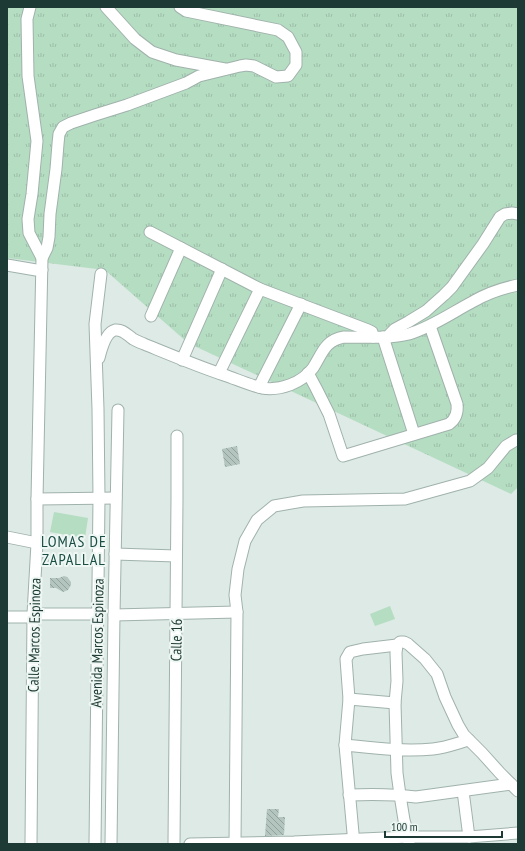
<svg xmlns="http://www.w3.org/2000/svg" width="525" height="851" font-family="'PT Sans Narrow',sans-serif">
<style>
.grass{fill:url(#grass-tufts)}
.garden{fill:#b5ddc2}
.building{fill:url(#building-back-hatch)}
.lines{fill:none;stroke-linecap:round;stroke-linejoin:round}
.minor-casing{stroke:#a0b2ac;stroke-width:13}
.minor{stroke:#fff;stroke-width:11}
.labels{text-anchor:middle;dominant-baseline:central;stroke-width:4;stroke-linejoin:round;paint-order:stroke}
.street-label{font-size:15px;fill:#1e3a34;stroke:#eef7f3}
.neighbourhood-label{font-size:16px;letter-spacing:1px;fill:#1a4d43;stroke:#eef7f3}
</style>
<defs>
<pattern id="grass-tufts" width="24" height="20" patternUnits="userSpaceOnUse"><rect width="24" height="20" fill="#b5ddc2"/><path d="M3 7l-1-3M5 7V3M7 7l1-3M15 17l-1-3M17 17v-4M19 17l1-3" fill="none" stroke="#9bbea7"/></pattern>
<pattern id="building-back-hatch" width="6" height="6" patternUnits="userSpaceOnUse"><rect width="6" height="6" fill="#b3c5be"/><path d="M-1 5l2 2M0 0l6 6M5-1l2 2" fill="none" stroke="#91a19b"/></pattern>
</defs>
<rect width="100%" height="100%" fill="#ddeae5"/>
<!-- grass -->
<polygon class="grass" points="7,7 518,7 518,487 511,494 188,343 105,270 7,258"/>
<!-- garden -->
<g class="garden">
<polygon points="54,512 88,518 85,538 50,532"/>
<polygon points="390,606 395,619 375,626 370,614"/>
</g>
<!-- building -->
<g class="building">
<polygon points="237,446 240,464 225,467 222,449"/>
<polygon points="43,554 49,554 49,564 43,563"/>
<polygon points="64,576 67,577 71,582 71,585 68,590 63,592 56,588 50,588 50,578 59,578"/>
<polygon points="267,809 279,809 278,817 285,817 284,835 265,836"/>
</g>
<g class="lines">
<defs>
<g id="minor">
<polyline points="30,7 27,19 28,76 37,141 32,194 28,219 29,233 42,258 37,499 37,543 33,614 31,844"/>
<polyline points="106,7 135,39 152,52 176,60 225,69"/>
<polyline points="150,232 260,289 368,330 372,332 373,337"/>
<polyline points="42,258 47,248 49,237 50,214 56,169 58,144 59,134 63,127 71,123 95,115 127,105 186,83 199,76 240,66 246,65 254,66 276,77 288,76 296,65 296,52 288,37 278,30 186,11 180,7"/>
<polyline points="7,265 36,270 42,270"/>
<polyline points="151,316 181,248"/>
<polyline points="383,337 414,434"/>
<polyline points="389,337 390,334 395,329 408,322 426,311 444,295 452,287 483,244 500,217 505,214 512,213 518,214"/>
<path d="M99,358C101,350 106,332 115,330C123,329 127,335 133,339C137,341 141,343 144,344C171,355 197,366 224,375C236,379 249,385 262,388C280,391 302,383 313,368C322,354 325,340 344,337C365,337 388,339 409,334C432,327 453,312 474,301C488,293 503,288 518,285"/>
<polyline points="182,360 222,269"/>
<polyline points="219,373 260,289"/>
<path d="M308,373L316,388L329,414L343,456L449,424C456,419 458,412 457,404L430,326"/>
<polyline points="259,387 301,304"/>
<polyline points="37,499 116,498"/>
<polyline points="7,537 37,543"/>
<polyline points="115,554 176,556"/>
<polyline points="33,614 98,614"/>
<polyline points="114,615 237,612"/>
<polyline points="7,617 33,617"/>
<polyline points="397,645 396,653 397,681 395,703 397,773 400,795 404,820 406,827 409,843"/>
<polyline points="349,699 395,703"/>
<path d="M345,745C374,748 404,752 433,749C445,748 458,743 469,740"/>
<polyline points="463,791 469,837"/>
<path d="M349,795C372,794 393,794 416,797L511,784"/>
<polyline points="95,844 99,498 98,409 95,324 101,274"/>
<polyline points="111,844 114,615 118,410"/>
<polyline points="174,844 177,498 177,436"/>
<polyline points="190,844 294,842 408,837 469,837 518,833"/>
<polyline points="235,844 237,612 235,595 238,569 245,541 257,520 274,506 303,501 405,499 470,481 488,468 506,446 516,440 518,440"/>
<polyline points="354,844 345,745 349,699 346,659 350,652 363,649 397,645 400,642 404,642 408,644 425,659 437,674 445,697 458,725 464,735 482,753 500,773 518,791"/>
</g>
</defs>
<!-- minor casing -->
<use href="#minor" class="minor-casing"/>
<!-- minor -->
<use href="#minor" class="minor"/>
</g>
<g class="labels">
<!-- street labels -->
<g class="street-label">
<text transform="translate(34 635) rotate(-89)">Calle Marcos Espinoza</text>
<text transform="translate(176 640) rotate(-89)">Calle 16</text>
<text transform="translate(97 643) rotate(-89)">Avenida Marcos Espinoza</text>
</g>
<!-- neighbourhood labels -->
<g class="neighbourhood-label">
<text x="74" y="541">LOMAS DE<tspan x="74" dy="18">ZAPALLAL</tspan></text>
</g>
</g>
<!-- border -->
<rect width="525" height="851" fill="none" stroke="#1e3a34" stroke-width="16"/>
<!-- scale -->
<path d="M385 831v6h117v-6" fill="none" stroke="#1e3a34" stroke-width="2"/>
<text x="391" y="831" font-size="12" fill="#1e3a34" stroke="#eef7f3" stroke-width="3" paint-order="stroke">100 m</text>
</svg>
